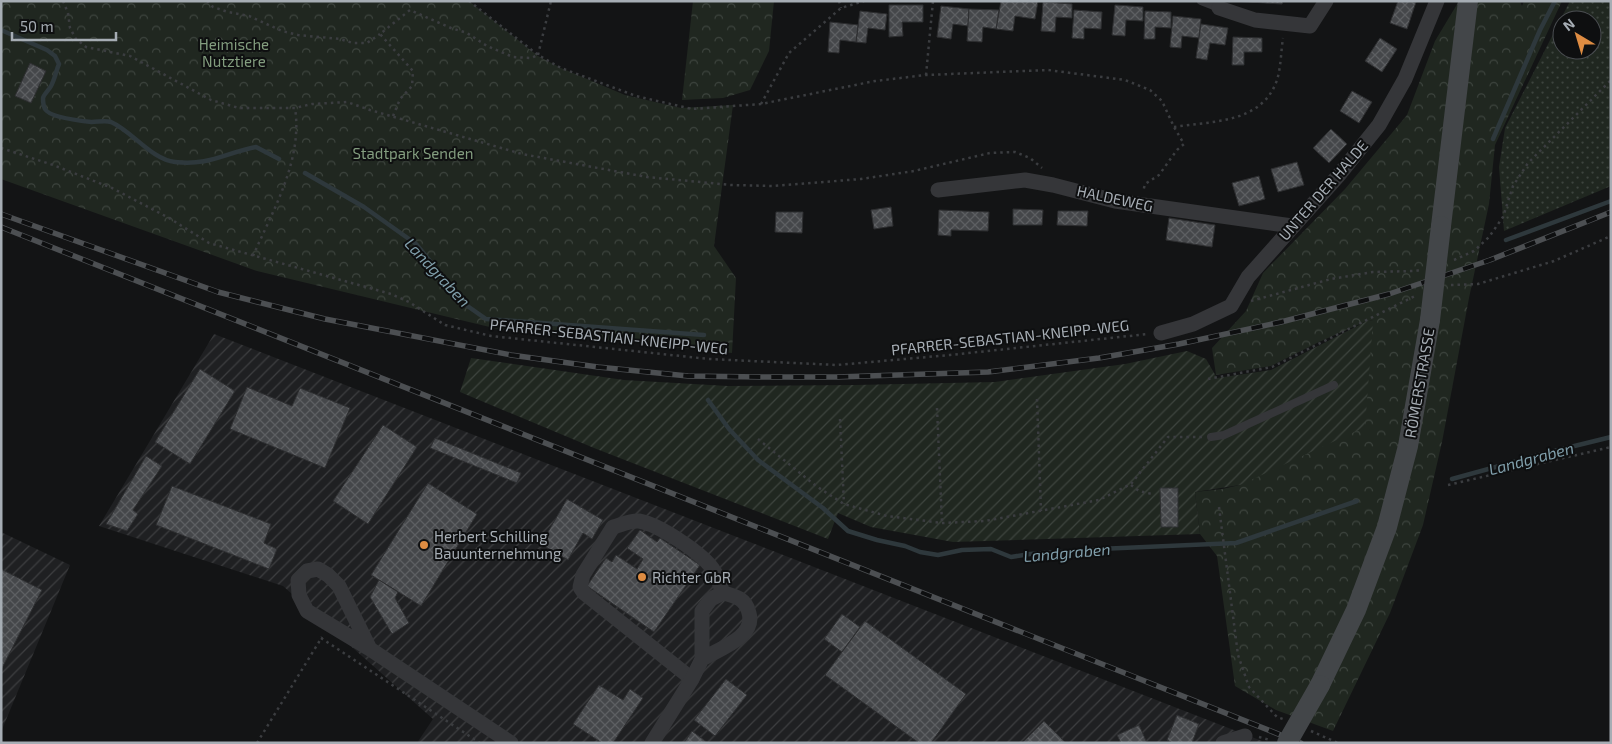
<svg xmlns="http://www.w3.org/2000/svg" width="1612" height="744" font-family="'Exo 2',sans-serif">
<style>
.industrial{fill:url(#industrial-furrows)}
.grass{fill:url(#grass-dots);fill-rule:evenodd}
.forest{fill:url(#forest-crowns)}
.garden{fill:url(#garden-furrows)}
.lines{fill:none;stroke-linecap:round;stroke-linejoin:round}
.stream{stroke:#2e383c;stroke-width:4.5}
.building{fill:url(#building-cross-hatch);stroke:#2d2e30}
.path{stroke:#3b3d40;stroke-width:2.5;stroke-dasharray:2.5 4;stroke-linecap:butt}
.service{stroke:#353639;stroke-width:8}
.minor{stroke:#353639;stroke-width:15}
.secondary{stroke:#434649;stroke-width:20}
.rail-casing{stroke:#4c4f52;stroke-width:5.5}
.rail{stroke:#0e0f10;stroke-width:4;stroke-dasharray:11;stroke-linecap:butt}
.secondary-bridge{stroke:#434649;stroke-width:20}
.poi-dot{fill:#de8c42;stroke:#0e0f10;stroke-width:2}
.labels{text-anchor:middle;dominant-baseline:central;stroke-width:4;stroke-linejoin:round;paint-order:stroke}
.park-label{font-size:15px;fill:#839d7f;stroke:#0e0f10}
.street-label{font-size:15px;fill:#a6adb4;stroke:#0e0f10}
.poi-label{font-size:15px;fill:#a6adb4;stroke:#0e0f10;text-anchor:start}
.water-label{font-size:16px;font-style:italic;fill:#809fab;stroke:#0e0f10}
</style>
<defs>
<pattern id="industrial-furrows" width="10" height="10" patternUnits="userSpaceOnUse" patternTransform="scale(1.25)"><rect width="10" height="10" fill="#1f2022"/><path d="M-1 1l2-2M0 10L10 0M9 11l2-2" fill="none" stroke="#3d3e40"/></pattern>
<pattern id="grass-dots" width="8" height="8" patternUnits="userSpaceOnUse" patternTransform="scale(1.25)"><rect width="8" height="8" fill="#202720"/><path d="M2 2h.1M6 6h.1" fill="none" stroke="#3d443e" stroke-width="1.8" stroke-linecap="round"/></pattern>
<pattern id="forest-crowns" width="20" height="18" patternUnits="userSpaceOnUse" patternTransform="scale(1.25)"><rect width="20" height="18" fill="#202720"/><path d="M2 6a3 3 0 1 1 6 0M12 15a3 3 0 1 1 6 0" fill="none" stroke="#3d443e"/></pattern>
<pattern id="garden-furrows" width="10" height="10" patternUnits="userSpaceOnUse" patternTransform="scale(1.25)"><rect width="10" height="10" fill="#202720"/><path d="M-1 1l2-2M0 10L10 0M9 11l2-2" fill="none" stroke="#3d443e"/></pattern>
<pattern id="building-cross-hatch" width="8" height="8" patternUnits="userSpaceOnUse" patternTransform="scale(1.25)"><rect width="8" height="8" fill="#45474a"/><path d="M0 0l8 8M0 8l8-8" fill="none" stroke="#5d5f62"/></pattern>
</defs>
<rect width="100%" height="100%" fill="#131415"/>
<!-- industrial -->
<g class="industrial">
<polygon points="214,334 1262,741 1260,743 417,743 433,719 283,586 99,526"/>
<polygon points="1,532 70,565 1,732"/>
</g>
<!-- grass -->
<path class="grass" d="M1570,1H1611V186L1504,231L1499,167L1505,128ZM1562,20H1592V50H1562Z"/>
<!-- forest -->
<g class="forest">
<polygon points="1,1 469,1 538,56 561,68 625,95 681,108 733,105 714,246 736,278 732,353 498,329 257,271 1,179"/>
<polygon points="693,1 774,1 769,51 750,90 723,98 682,100"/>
<polygon points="1459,1 1520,1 1522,6 1524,1 1562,1 1495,145 1489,204 1469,298 1442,442 1423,525 1390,613 1333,731 1276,710 1235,686 1217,556 1200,534 1195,492 1222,489 1240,485 1373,321 1369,320 1319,342 1271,366 1216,375 1212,348 1246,311 1263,273 1345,189 1407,115 1435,41"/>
</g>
<!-- garden -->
<polygon class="garden" points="1369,320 1373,321 1365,427 1240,485 1195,492 1200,534 953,542 871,527 838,513 828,539 594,448 460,392 471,358 624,380 728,386 855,385 995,382 1125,364 1187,351 1206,359 1217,378 1271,370"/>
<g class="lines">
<!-- stream -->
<g class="stream">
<path d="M1,30L47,50L55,56L59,64C56,71 55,79 51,86C49,90 44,94 43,98C43,102 44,107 45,109C50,118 82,121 92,122C98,122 105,120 111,122C132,131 152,160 175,162C209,166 225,153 256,147L279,159"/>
<polyline points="1493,139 1540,30 1555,1"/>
<polyline points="305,173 364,207 416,244 466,305 486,319 704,335"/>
<polyline points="1506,240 1611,201"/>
<polyline points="708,400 729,429 758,460 823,508 848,531 877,540 905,546 920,552 938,555 962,550 991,549 1011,557 1030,554 1099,549 1236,543 1357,501"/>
<polyline points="1452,479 1550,452 1611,437"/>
</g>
</g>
<!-- building -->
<g class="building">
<polygon points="1001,1 1038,1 1035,19 1015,16 1013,31 996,29"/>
<polygon points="1232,1 1283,1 1282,4"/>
<polygon points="1398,1 1416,2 1407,29 1390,23"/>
<polygon points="1043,2 1072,4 1072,18 1056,17 1055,32 1041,31"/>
<polygon points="889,5 923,5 923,22 902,22 903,36 889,37"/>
<polygon points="1115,5 1143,7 1143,21 1126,20 1125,36 1112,35"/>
<polygon points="941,6 969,9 968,26 953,24 951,39 937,37"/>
<polygon points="969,9 999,10 996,29 983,27 982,42 967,41"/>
<polygon points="1074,10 1102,12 1101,29 1084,28 1084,39 1072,38"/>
<polygon points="860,11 887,14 885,30 868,28 866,43 856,42"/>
<polygon points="1145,11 1171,12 1171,28 1155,27 1155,39 1144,39"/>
<polygon points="1173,16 1201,19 1199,38 1182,36 1181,48 1170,47"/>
<polygon points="830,22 858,25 856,42 840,40 839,53 828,52"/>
<polygon points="1201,24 1228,28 1225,45 1210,43 1207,60 1196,58"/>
<polygon points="1233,37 1262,38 1262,52 1244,52 1244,65 1232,65"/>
<polygon points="1380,38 1397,49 1382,72 1365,61"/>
<polygon points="30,63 46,71 31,103 15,96"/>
<polygon points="1352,91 1372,102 1359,123 1340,111"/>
<polygon points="1331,129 1347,144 1329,163 1313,148"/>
<polygon points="1297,162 1304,185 1278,192 1271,169"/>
<polygon points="1259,176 1265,199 1239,206 1232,183"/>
<polygon points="891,207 893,226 874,229 871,210"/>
<polygon points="1013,209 1043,210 1042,225 1013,225"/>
<polygon points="939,210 989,212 988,231 951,230 951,236 938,235"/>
<polygon points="1058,211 1088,211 1087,226 1057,225"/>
<polygon points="776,212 803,212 802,233 775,232"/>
<polygon points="1169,218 1215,225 1212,247 1166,240"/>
<polygon points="200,369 235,391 190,464 155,442"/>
<polygon points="247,387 292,406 300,388 350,408 325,468 230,429"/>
<polygon points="383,425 417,447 368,524 333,501"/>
<polygon points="435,438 521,473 517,483 430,448"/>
<polygon points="146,456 162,466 133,510 138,514 127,531 106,524"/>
<polygon points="428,483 477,514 421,606 371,575"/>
<polygon points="172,486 271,524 264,543 277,549 269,569 156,525"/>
<polygon points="1160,488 1178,488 1178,527 1161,527"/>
<polygon points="567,499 603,520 592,539 583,533 568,560 541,544"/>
<polygon points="640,530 657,542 660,538 700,565 654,632 587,586 606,558 612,562 616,555 637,569 643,559 627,548"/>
<polygon points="1,569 42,590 1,670"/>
<polygon points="379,580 398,592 395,598 409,623 392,634 370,597"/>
<polygon points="842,614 860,627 842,652 824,639"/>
<polygon points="865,621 966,694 931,743 919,743 825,675"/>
<polygon points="726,679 747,695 715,736 694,720"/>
<polygon points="599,685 623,700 630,689 643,698 613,743 602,743 573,724"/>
<polygon points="1177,715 1199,724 1192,743 1173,743 1167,740"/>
<polygon points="1044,721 1066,743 1022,743"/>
<polygon points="1139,725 1147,743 1121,743 1117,735"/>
<polygon points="692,731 708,743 684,743"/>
</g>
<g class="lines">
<!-- path -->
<g class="path">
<polyline points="63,1 68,13 70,28 76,39 86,47 130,56 211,100 239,108 295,108 312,104 347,102 370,110 522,154 647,177 731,185 772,186 861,179 914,171 990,153 1015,152 1030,158 1042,168"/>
<polyline points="207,1 213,7 228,12 249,16 282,31 298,35 340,39 353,43 367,43 380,34"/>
<polyline points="469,1 538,55 561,68 636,96 692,109 761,104 875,81 926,75 1048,70 1125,80 1150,90 1162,101 1174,127 1184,144 1177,150 1159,175 1145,184 1143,192"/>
<polyline points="839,1 841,8"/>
<polyline points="538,55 551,1"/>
<polyline points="926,75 933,1"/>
<polyline points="761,104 789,53 841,8 864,1"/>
<polyline points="393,116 400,99 412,86 413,71 380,34 410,10 451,28 467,33 487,46 513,57 531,58 538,55"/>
<path d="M1174,127C1211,121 1262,124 1277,80C1281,67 1281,51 1283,38"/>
<polyline points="1,148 53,165 112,188 169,218 209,243 391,294 409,302 445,325 491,336 709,359 837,365 950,355 1148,334"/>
<path d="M253,256C273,210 303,160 295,108"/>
<polyline points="1454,260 1474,251 1489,237 1503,217 1513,186 1528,163 1611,80"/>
<polyline points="1451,285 1478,284 1554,261 1611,236"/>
<polyline points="1251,301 1331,279 1373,272 1415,271 1420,270"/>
<polyline points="1208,379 1272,367 1417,295"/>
<polyline points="1037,399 1041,511"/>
<polyline points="937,408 942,523"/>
<polyline points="840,419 844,504"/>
<polyline points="758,439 816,486 844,504 887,516 942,523 985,521 1099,500 1131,484 1168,437 1202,437"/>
<polyline points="1131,485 1139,491 1152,494"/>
<polyline points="1448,485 1611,447"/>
<polyline points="1219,507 1238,655 1249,687 1277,717 1283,719"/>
<polyline points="321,638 480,743"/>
<polyline points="1311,731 1338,743"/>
<polyline points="1259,737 1270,740"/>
<polyline points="257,743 322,637"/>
</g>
<!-- service -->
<g class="service">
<polyline points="1201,1 1219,8"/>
<polyline points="1211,437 1224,435 1334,385"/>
</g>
<!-- minor -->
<g class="minor">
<polyline points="1219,8 1255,20 1310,26 1326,1"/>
<polyline points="938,190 1025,180 1053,185 1115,201 1292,226"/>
<polyline points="1161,333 1193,324 1231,306 1248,277 1338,176 1379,125 1405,79 1437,1"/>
<polyline points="370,649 339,586 328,575 318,569 307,571 298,580 299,595 307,611 370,649 511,743"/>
<path d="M692,679L584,593L580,587L583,575L613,527C621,525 631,520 639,521C658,524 704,554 714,571C718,577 720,586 723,593"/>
<path d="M652,743L692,679L702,659V611L711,599L723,593C736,596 746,599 749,613C756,637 719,649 702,659"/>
<polyline points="1223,743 1245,736"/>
</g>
<!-- secondary -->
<g class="secondary">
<polyline points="1441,226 1468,1"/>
<polyline points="1320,685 1356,610 1387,527 1408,446 1430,320"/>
</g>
<defs>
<g id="rail">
<polyline points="1,214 218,292 325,319 511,355 598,367 688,376 761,377 837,377 988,372 1099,358 1179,344 1281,322 1389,294 1490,260 1611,212"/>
<polyline points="1,227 1301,743"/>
</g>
</defs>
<!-- rail casing -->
<use href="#rail" class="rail-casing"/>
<!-- rail -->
<use href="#rail" class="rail"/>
<!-- secondary-bridge -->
<g class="secondary-bridge">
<polyline points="1430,320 1441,226"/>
<polyline points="1287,743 1320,685"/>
</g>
</g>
<!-- markers -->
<g class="poi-dot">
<circle cx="424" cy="545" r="5"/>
<circle cx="642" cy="577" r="5"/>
</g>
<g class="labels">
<!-- park labels -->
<g class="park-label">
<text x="234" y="44">Heimische<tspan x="234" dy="17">Nutztiere</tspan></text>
<text x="413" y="153">Stadtpark Senden</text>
</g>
<!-- street labels -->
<g class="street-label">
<text transform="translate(1323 190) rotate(-49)">UNTER DER HALDE</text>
<text transform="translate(1115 198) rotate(12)">HALDEWEG</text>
<text transform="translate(609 336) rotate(6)">PFARRER-SEBASTIAN-KNEIPP-WEG</text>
<text transform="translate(1010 337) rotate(-6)">PFARRER-SEBASTIAN-KNEIPP-WEG</text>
<text transform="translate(1419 383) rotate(-80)">RÖMERSTRASSE</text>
</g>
<!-- poi labels -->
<g class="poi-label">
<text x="434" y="536">Herbert Schilling<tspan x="434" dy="17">Bauunternehmung</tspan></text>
<text x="652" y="577">Richter GbR</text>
</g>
<!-- water labels -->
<g class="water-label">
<text transform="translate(438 272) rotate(47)">Landgraben</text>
<text transform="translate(1531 458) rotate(-15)">Landgraben</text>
<text transform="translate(1067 552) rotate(-5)">Landgraben</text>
</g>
</g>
<!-- border -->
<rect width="1612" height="744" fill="none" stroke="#a6adb4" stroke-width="5"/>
<!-- north arrow -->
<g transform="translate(1577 35) rotate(322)"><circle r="24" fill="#0e0f10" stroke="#4b4e52"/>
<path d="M0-4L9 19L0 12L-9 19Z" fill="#de8c42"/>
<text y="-8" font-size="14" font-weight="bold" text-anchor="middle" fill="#a6adb4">N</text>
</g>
<!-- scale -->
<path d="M12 32v8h104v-8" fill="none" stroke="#a6adb4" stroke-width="2.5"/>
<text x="20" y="32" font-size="15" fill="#a6adb4" stroke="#0e0f10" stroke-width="4" paint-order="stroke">50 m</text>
</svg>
